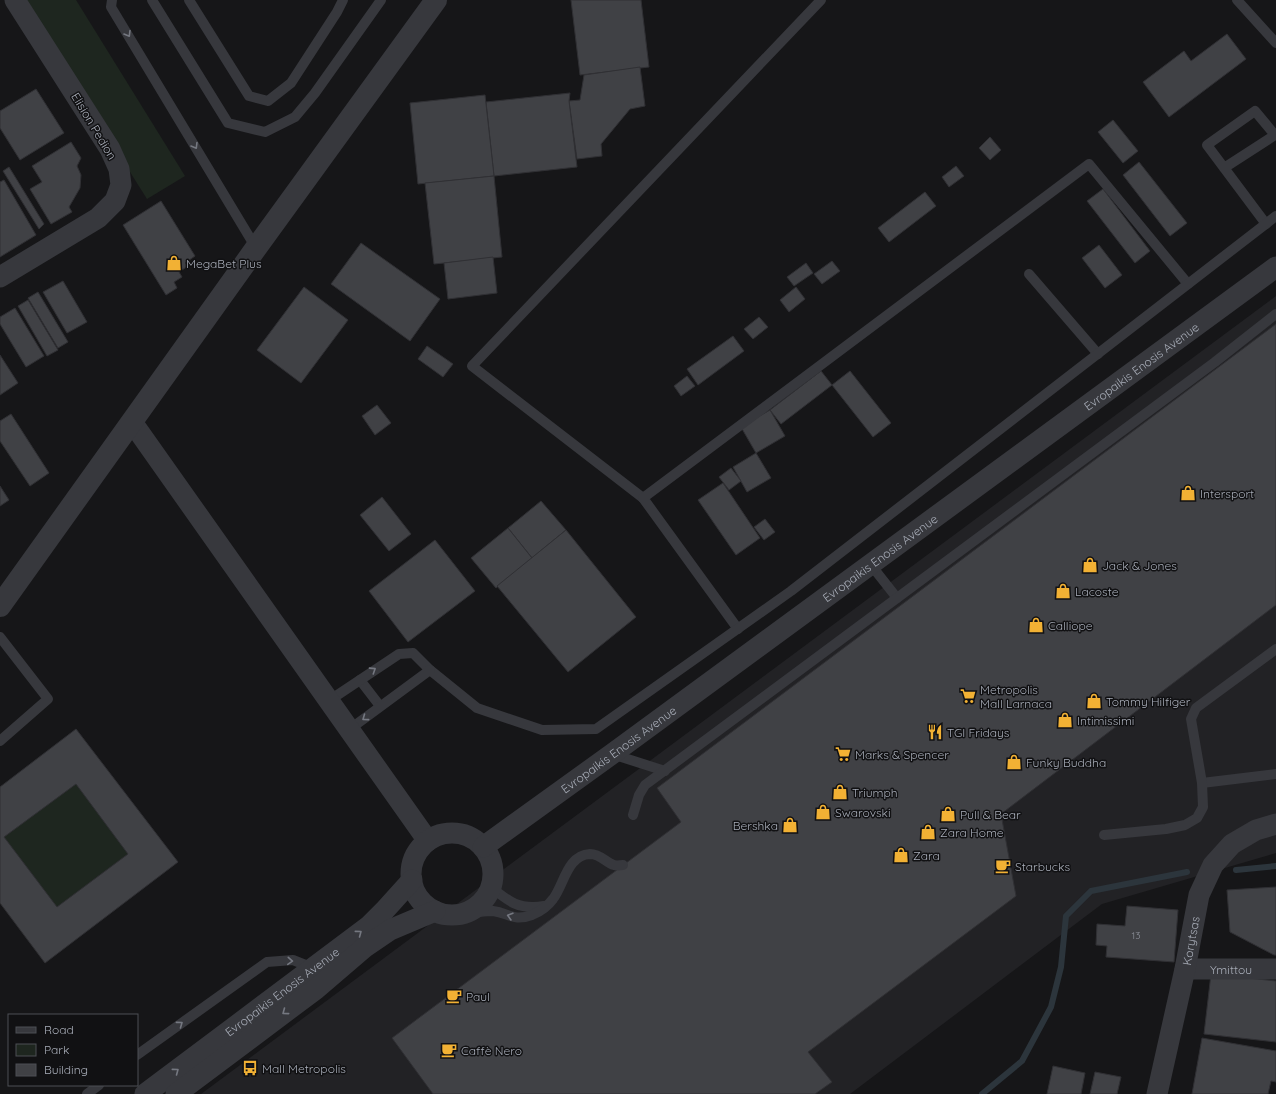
<svg xmlns="http://www.w3.org/2000/svg" width="1276" height="1094" font-family="Quicksand,sans-serif">
<style>
.built{fill:#222225}
.green{fill:#1e261f}
.lines{fill:none;stroke-linecap:round;stroke-linejoin:round}
.stream{stroke:#2c353c;stroke-width:6}
.building{fill:#404145;stroke:#303034;fill-rule:evenodd}
.service{stroke:#37383d;stroke-width:10}
.minor{stroke:#37383d;stroke-width:21}
.tertiary{stroke:#37383d;stroke-width:22}
.oneway{stroke:#757881}
.labels{text-anchor:middle;dominant-baseline:central;stroke-width:3;stroke-linejoin:round;paint-order:stroke}
.number-label{font-size:10px;fill:#8e929b}
.street-label{font-size:12px;fill:#a8adb8;stroke:#111113}
.poi-label{font-size:12px;fill:#a8adb8;stroke:#111113;text-anchor:start}
</style>
<rect width="100%" height="100%" fill="#161618"/>
<!-- built -->
<polygon class="built" points="1276,296 1276,853 1102,904 850,1094 201,1094"/>
<!-- green -->
<g class="green">
<polygon points="22,0 76,0 185,176 147,199"/>
<polygon points="76,784 128,854 57,907 4,837"/>
</g>
<g class="lines">
<!-- stream -->
<g class="stream">
<polyline points="1236,870 1276,866"/>
<polyline points="982,1094 1022,1061 1051,1007 1061,967 1066,916 1091,891 1187,872"/>
</g>
</g>
<!-- building -->
<g class="building">
<polygon points="571,0 641,0 649,67 580,75"/>
<polygon points="1227,34 1246,59 1169,117 1143,82 1184,51 1191,61"/>
<polygon points="640,67 645,106 630,109 601,144 602,156 577,159 569,101 580,100 584,75"/>
<polygon points="36,89 64,133 20,160 0,128 0,111"/>
<polygon points="570,93 569,101 577,167 494,176 486,102"/>
<polygon points="485,95 494,176 418,184 410,103"/>
<polygon points="1113,120 1138,151 1123,163 1098,132"/>
<polygon points="990,137 1001,150 990,160 979,148"/>
<polygon points="71,142 81,158 77,166 81,175 80,188 69,207 72,212 51,224 30,189 42,182 32,166"/>
<polygon points="1139,162 1187,223 1170,236 1123,175"/>
<polygon points="956,166 964,176 949,187 942,177"/>
<polygon points="9,167 44,224 39,229 3,171"/>
<polygon points="494,176 502,257 434,264 425,183"/>
<polygon points="4,180 36,235 0,257 0,182"/>
<polygon points="1103,189 1150,251 1135,263 1087,201"/>
<polygon points="925,192 936,206 889,242 878,228"/>
<polygon points="161,201 195,256 185,263 188,266 179,272 182,277 174,282 177,288 166,295 123,225"/>
<polygon points="361,243 440,299 410,341 331,284"/>
<polygon points="1099,245 1122,275 1105,288 1082,258"/>
<polygon points="493,257 497,293 448,299 444,263"/>
<polygon points="832,261 840,271 822,284 814,274"/>
<polygon points="806,263 813,273 794,286 787,277"/>
<polygon points="63,281 87,322 67,333 43,292"/>
<polygon points="304,287 348,320 301,383 257,350"/>
<polygon points="796,287 805,299 789,312 780,300"/>
<polygon points="38,292 68,342 58,348 28,298"/>
<polygon points="28,300 58,350 47,356 18,306"/>
<polygon points="15,308 44,356 26,367 0,324 0,317"/>
<polygon points="759,317 768,327 753,339 744,329"/>
<polygon points="1276,324 1276,605 1001,814 1016,896 808,1052 832,1082 815,1094 433,1094 392,1038 681,822 657,788"/>
<polygon points="733,336 744,351 698,385 687,369"/>
<polygon points="427,346 453,364 443,377 418,359"/>
<polygon points="0,355 18,383 0,395"/>
<polygon points="821,371 832,385 781,424 770,410"/>
<polygon points="850,371 891,423 873,437 832,385"/>
<polygon points="687,376 695,386 681,396 674,386"/>
<polygon points="377,405 391,423 375,435 362,416"/>
<polygon points="770,410 785,436 756,453 741,427"/>
<polygon points="11,414 49,473 30,486 0,441 0,421"/>
<polygon points="756,453 771,478 747,492 733,467"/>
<polygon points="731,468 741,481 729,490 719,477"/>
<polygon points="723,483 760,538 736,555 698,500"/>
<polygon points="0,486 9,500 0,506"/>
<polygon points="382,497 411,534 389,551 360,515"/>
<polygon points="541,501 566,530 532,558 508,528"/>
<polygon points="765,519 775,532 764,540 754,527"/>
<polygon points="508,528 532,558 496,588 471,558"/>
<polygon points="566,530 636,617 568,672 497,586"/>
<polygon points="435,540 475,591 408,642 369,591"/>
<path d="M76,729L178,862L45,963L0,903V787ZM76,784L128,854L57,907L4,837Z"/>
<polygon points="1276,887 1276,955 1274,955 1230,932 1227,890"/>
<polygon points="1127,906 1178,910 1174,962 1106,957 1107,946 1096,945 1097,924 1125,926"/>
<polygon points="1211,974 1276,981 1276,1042 1204,1034"/>
<polygon points="1202,1038 1276,1051 1276,1082 1271,1081 1268,1094 1192,1094"/>
<polygon points="1053,1066 1085,1073 1081,1094 1047,1094"/>
<polygon points="1095,1072 1121,1077 1117,1094 1090,1094"/>
</g>
<g class="lines">
<!-- service -->
<g class="service">
<polyline points="112,0 111,7 256,248"/>
<polyline points="152,0 228,123 265,132 295,117 315,93 381,0"/>
<polyline points="189,0 249,96 268,101 291,83 337,12 343,0"/>
<polyline points="1237,0 1276,43"/>
<polyline points="1224,168 1275,135 1255,111 1207,145 1266,224"/>
<polyline points="1029,274 1098,354"/>
<polyline points="643,498 472,366 821,0"/>
<polyline points="871,565 897,598"/>
<polyline points="738,629 643,498 1089,164 1188,284"/>
<polyline points="0,637 48,699 0,741"/>
<polyline points="360,680 380,706"/>
<polyline points="330,700 399,654 413,653 430,670 477,708 542,730 596,729 791,591 1276,216"/>
<polyline points="350,729 430,670"/>
<polyline points="612,754 665,771"/>
<polyline points="1202,783 1276,774"/>
<polyline points="633,815 639,795 645,785 1215,362 1276,314"/>
<polyline points="1104,835 1166,829 1185,825 1197,818 1203,807 1202,783 1191,719 1196,708 1276,649"/>
<path d="M491,887C509,902 519,910 544,906"/>
<path d="M463,913C473,913 484,911 493,911C509,913 513,922 532,915C539,912 548,906 553,899C564,885 567,855 590,854C601,854 606,863 614,865C617,866 620,865 623,865"/>
<polyline points="137,1055 267,962 293,960 313,968"/>
<polyline points="87,1094 99,1085"/>
</g>
<!-- minor -->
<g class="minor">
<polyline points="0,277 98,218 115,201 121,185 119,169 110,149 15,0"/>
<polyline points="132,422 428,841"/>
<circle cx="452" cy="874" r="41"/>
<path id="s1" d="M483,847L612,754L1276,267"/>
<path id="s2" d="M1185,969H1276"/>
<path id="s3" d="M145,1094L369,926L384,911L412,880"/>
<polyline points="176,1094 316,989 365,947 390,930 435,911"/>
<path id="s4" d="M1157,1094L1185,969L1199,895L1213,865L1232,844L1256,830L1276,824"/>
</g>
<!-- tertiary -->
<polyline class="tertiary" points="0,606 256,248 436,0"/>
</g>
<!-- one-way arrows -->
<defs><path id="oneway-chevron" d="M-2-3.5L2.5 0L-2 3.5" fill="none" stroke-width="1.6" stroke-linecap="round" stroke-linejoin="round"/></defs>
<g class="oneway">
<use href="#oneway-chevron" transform="translate(128 34) rotate(59)"/>
<use href="#oneway-chevron" transform="translate(195 146) rotate(59)"/>
<use href="#oneway-chevron" transform="translate(373 670) rotate(-33)"/>
<use href="#oneway-chevron" transform="translate(365 718) rotate(144)"/>
<use href="#oneway-chevron" transform="translate(510 916) rotate(-164)"/>
<use href="#oneway-chevron" transform="translate(359 933) rotate(-37)"/>
<use href="#oneway-chevron" transform="translate(290 961) rotate(4)"/>
<use href="#oneway-chevron" transform="translate(285 1012) rotate(143)"/>
<use href="#oneway-chevron" transform="translate(180 1024) rotate(-36)"/>
<use href="#oneway-chevron" transform="translate(176 1071) rotate(-37)"/>
</g>
<!-- icons -->
<defs>
<symbol id="shop-bare" viewBox="-9 -9 18 18"><path d="M-5-2.5h2.3a2.7 3.5 0 0 1 5.4 0H5L5.5 6h-11ZM-1.5-2.5h3a1.5 2.3 0 0 0-3 0Z" fill="#f2b134" stroke="#111113" stroke-width="2.5" paint-order="stroke"/></symbol>
<symbol id="supermarket-bare" viewBox="-9 -9 18 18"><path d="M-6-5.5h2.5l.6 2H6L4.5 2H-2.5L-4.4-4H-6ZM-1.5 3.2a1.3 1.3 0 1 0 .1 0ZM3 3.2a1.3 1.3 0 1 0 .1 0Z" fill="#f2b134" stroke="#111113" stroke-width="2.5" paint-order="stroke"/></symbol>
<symbol id="restaurant-bare" viewBox="-9 -9 18 18"><path d="M-5-6h1v4h1v-4h1v4h1v-4h1v5L-1.5 .5V6h-2V.5L-5-1ZM5-6V6H3V1.5H1.5Q1.5-4 5-6Z" fill="#f2b134" stroke="#111113" stroke-width="2.5" paint-order="stroke"/></symbol>
<symbol id="cafe-bare" viewBox="-9 -9 18 18"><path d="M-5.5-4.5H6V0H3Q3 3.5 0 3.5H-2.5Q-5.5 3.5-5.5 0ZM3-3.2v2h1.7v-2ZM-6 4.5H4V6H-6Z" fill="#f2b134" stroke="#111113" stroke-width="2.5" paint-order="stroke"/></symbol>
<symbol id="bus-bare" viewBox="-9 -9 18 18"><path d="M-5-6H5V4H4V6H2V4H-2V6H-4V4H-5ZM-3.5-4V0h7V-4ZM-3.5 1.2v1.5H-2V1.2ZM2 1.2v1.5H3.5V1.2Z" fill="#f2b134" stroke="#111113" stroke-width="2.5" paint-order="stroke"/></symbol>
</defs>
<g fill-rule="evenodd">
<use href="#shop-bare" x="163" y="252" width="22" height="22"/>
<use href="#shop-bare" x="1177" y="482" width="22" height="22"/>
<use href="#shop-bare" x="1079" y="554" width="22" height="22"/>
<use href="#shop-bare" x="1052" y="580" width="22" height="22"/>
<use href="#shop-bare" x="1025" y="614" width="22" height="22"/>
<use href="#supermarket-bare" x="957" y="685" width="22" height="22"/>
<use href="#shop-bare" x="1083" y="690" width="22" height="22"/>
<use href="#shop-bare" x="1054" y="709" width="22" height="22"/>
<use href="#restaurant-bare" x="924" y="721" width="22" height="22"/>
<use href="#supermarket-bare" x="832" y="743" width="22" height="22"/>
<use href="#shop-bare" x="1003" y="751" width="22" height="22"/>
<use href="#shop-bare" x="829" y="781" width="22" height="22"/>
<use href="#shop-bare" x="812" y="801" width="22" height="22"/>
<use href="#shop-bare" x="937" y="803" width="22" height="22"/>
<use href="#shop-bare" x="779" y="814" width="22" height="22"/>
<use href="#shop-bare" x="917" y="821" width="22" height="22"/>
<use href="#shop-bare" x="890" y="844" width="22" height="22"/>
<use href="#cafe-bare" x="992" y="855" width="22" height="22"/>
<use href="#cafe-bare" x="443" y="985" width="22" height="22"/>
<use href="#cafe-bare" x="438" y="1039" width="22" height="22"/>
<use href="#bus-bare" x="239" y="1057" width="22" height="22"/>
</g>
<g class="labels">
<!-- number labels -->
<g class="number-label">
<text x="1136" y="935">13</text>
</g>
<!-- street labels -->
<g class="street-label">
<text transform="translate(94 126) rotate(59)">Elision Pedion</text>
<text stroke="none"><textPath href="#s1" startOffset="815">Evropaikis Enosis Avenue</textPath></text>
<text stroke="none"><textPath href="#s1" startOffset="491">Evropaikis Enosis Avenue</textPath></text>
<text stroke="none"><textPath href="#s1" startOffset="167">Evropaikis Enosis Avenue</textPath></text>
<text stroke="none"><textPath href="#s4" startOffset="157">Korytsas</textPath></text>
<text stroke="none"><textPath href="#s2" startOffset="46">Ymittou</textPath></text>
<text stroke="none"><textPath href="#s3" startOffset="171">Evropaikis Enosis Avenue</textPath></text>
</g>
<!-- poi labels -->
<g class="poi-label">
<text x="186" y="263">MegaBet Plus</text>
<text x="1200" y="493">Intersport</text>
<text x="1102" y="565">Jack &amp; Jones</text>
<text x="1075" y="591">Lacoste</text>
<text x="1048" y="625">Calliope</text>
<text x="980" y="689">Metropolis<tspan x="980" dy="14">Mall Larnaca</tspan></text>
<text x="1106" y="701">Tommy Hilfiger</text>
<text x="1077" y="720">Intimissimi</text>
<text x="947" y="732">TGI Fridays</text>
<text x="855" y="754">Marks &amp; Spencer</text>
<text x="1026" y="762">Funky Buddha</text>
<text x="852" y="792">Triumph</text>
<text x="835" y="812">Swarovski</text>
<text x="960" y="814">Pull &amp; Bear</text>
<text x="778" y="825" text-anchor="end">Bershka</text>
<text x="940" y="832">Zara Home</text>
<text x="913" y="855">Zara</text>
<text x="1015" y="866">Starbucks</text>
<text x="466" y="996">Paul</text>
<text x="461" y="1050">Caffè Nero</text>
<text x="262" y="1068">Mall Metropolis</text>
</g>
</g>
<!-- legend -->
<rect x="8" y="1014" width="130" height="72" fill="#111113" stroke="#4d4f55"/>
<rect x="16" y="1027" width="20" height="6" fill="#37383d" stroke="#4d4f55"/>
<text x="44" y="1034" font-size="12" fill="#a8adb8">Road</text>
<rect x="16" y="1044" width="20" height="12" fill="#1e261f" stroke="#4d4f55"/>
<text x="44" y="1054" font-size="12" fill="#a8adb8">Park</text>
<rect x="16" y="1064" width="20" height="12" fill="#404145" stroke="#4d4f55"/>
<text x="44" y="1074" font-size="12" fill="#a8adb8">Building</text>
</svg>
